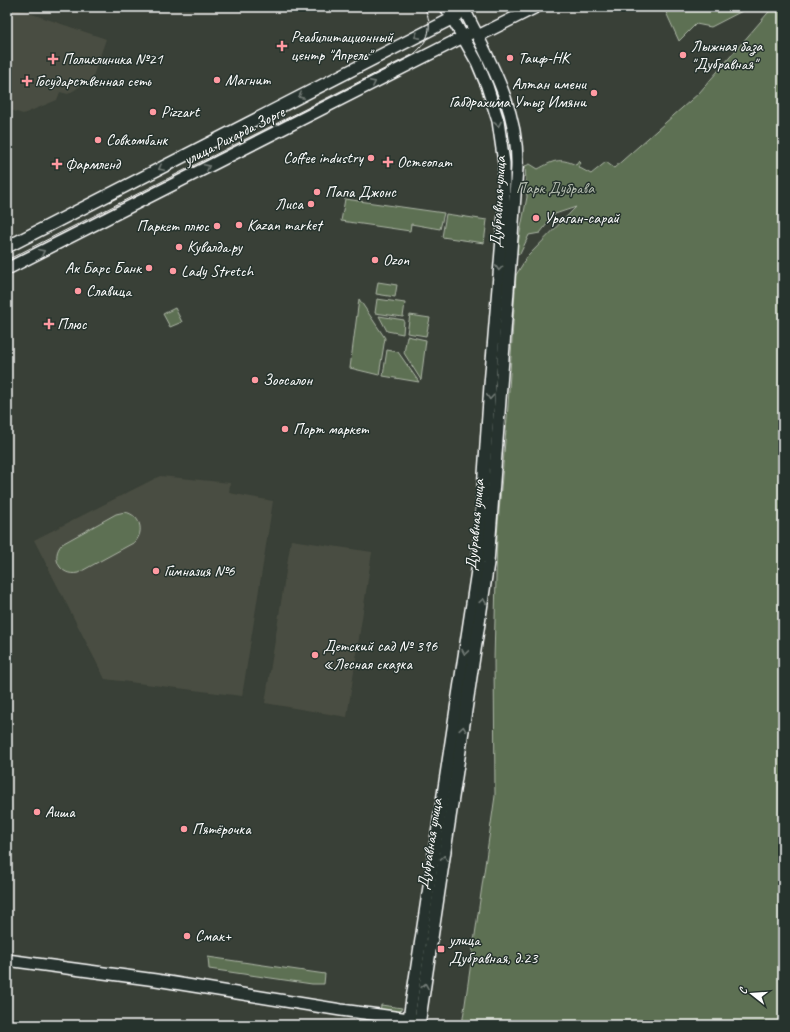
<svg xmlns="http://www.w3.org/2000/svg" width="790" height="1032" font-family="Caveat,sans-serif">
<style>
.built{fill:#4a4d42}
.green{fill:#5d6f52;stroke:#aeb7a8}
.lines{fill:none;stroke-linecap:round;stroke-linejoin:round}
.minor-casing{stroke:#fff;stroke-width:14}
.minor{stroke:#26332d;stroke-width:11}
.tram{stroke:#fff;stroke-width:1}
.oneway{stroke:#727a76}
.poi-dot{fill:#ff9aa2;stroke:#26332d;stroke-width:1.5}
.labels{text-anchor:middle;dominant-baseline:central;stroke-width:3;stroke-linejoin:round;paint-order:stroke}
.poi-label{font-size:16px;fill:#fff;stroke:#26332d;text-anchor:start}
.street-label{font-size:16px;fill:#fff;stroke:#26332d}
.park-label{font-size:16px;fill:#b6beb1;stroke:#26332d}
</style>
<rect width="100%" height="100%" fill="#394037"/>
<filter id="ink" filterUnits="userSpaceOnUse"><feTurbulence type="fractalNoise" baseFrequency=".025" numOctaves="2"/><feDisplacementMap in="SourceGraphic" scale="8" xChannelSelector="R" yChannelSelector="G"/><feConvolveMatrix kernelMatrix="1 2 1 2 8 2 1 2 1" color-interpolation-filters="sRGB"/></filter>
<g filter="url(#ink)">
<!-- built -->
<g class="built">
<polygon points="7,7 11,7 106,39 92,79 68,94 60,92 57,100 23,114 7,109"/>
<polygon points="160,476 230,483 229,493 273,501 242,696 105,679 34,540"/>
<polygon points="291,540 372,552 347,717 265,703"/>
</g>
<!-- green -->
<g class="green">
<polygon points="667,7 750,7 711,27 696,24 679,41 664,8"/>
<path d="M773,7H783V1025H462L495,796L494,660L497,536L508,406L516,275L527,257L576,207L555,214L540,233L529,235L520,254L516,253L527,197L525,166L530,164L538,169C553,161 559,157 576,165L579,161L581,163L578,167L591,174L606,162L614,168L699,93Z"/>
<polygon points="345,199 444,213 440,229 411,224 410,231 341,221"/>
<polygon points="446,214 487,220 484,243 442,237"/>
<polygon points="378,282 397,285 395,297 376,294"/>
<polygon points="359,299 385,338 379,375 350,368"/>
<polygon points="377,299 405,303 403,317 375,313"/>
<polygon points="175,308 182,322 170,327 163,314"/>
<polygon points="410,315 430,318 426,336 407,333"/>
<polygon points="379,316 404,320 403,334 387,331"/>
<polygon points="407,336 426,340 421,380 404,353"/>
<polygon points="387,350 398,352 419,382 383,376"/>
<path d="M125,512C140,515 145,531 135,542L78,573C60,577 50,557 62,544L116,514Z"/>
<polygon points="208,957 325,974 324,984 312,984 209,969"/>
<polygon points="381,1005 402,1008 399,1013 380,1012"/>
</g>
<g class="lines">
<defs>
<g id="minor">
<polyline points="478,36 536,7"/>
<polyline points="7,247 457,16"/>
<polyline points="7,269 469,34"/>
<polyline points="7,960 156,980 341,1010 417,1020"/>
<polyline points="408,1025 478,564 490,385 504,214 504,163 498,121 487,86 477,62 446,7"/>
<path d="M419,1025L488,563L517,168C519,109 488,58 463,7"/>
</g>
</defs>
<!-- minor casing -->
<use href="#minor" class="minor-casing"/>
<!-- minor -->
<use href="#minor" class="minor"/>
<!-- tram -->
<path class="tram" d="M7,260L414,54C429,41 434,26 424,7"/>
</g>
<!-- one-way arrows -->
<defs><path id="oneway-chevron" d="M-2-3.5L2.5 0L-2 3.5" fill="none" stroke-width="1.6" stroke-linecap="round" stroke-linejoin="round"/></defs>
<g class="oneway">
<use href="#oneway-chevron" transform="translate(417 36) rotate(151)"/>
<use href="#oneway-chevron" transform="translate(373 83) rotate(-27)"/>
<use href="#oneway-chevron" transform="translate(301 96) rotate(153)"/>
<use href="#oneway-chevron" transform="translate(498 124) rotate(80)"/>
<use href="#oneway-chevron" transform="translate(207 167) rotate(-27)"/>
<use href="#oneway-chevron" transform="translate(161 168) rotate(153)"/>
<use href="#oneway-chevron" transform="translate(42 252) rotate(-27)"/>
<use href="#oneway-chevron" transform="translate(499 268) rotate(94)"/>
<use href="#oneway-chevron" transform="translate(490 397) rotate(94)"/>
<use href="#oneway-chevron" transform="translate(483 601) rotate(-81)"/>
<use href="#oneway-chevron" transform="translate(465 652) rotate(99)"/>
<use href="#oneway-chevron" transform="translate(463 729) rotate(-81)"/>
<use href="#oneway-chevron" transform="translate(444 858) rotate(-81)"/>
<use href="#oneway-chevron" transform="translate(425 986) rotate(-81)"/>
</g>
</g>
<!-- markers -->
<g class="poi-dot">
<path d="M280 40h4v4h4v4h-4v4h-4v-4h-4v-4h4z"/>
<circle cx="683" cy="55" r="4"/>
<circle cx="510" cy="58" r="4"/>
<path d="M51 53h4v4h4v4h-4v4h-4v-4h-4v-4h4z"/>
<circle cx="217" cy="80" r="4"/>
<path d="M25 75h4v4h4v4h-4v4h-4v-4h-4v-4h4z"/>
<circle cx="594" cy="93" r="4"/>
<circle cx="153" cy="112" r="4"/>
<circle cx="98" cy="140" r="4"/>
<circle cx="371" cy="158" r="4"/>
<path d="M386 156h4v4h4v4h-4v4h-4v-4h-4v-4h4z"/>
<path d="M55 158h4v4h4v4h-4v4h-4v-4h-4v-4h4z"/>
<circle cx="317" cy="192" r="4"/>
<circle cx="311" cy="204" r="4"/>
<circle cx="536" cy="218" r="4"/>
<circle cx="239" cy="225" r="4"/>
<circle cx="217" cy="226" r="4"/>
<circle cx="179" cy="247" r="4"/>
<circle cx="375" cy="260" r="4"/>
<circle cx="149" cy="268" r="4"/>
<circle cx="173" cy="271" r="4"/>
<circle cx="78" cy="291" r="4"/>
<path d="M47 318h4v4h4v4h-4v4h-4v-4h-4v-4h4z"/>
<circle cx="255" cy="380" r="4"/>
<circle cx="285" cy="429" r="4"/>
<circle cx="156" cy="571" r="4"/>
<circle cx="315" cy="655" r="4"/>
<circle cx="37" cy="812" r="4"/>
<circle cx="184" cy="829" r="4"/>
<circle cx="187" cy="936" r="4"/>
<rect x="437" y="945" width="8" height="8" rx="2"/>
</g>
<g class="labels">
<!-- poi labels -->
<g class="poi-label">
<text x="291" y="37">Реабилитационный<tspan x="291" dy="18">центр "Апрель"</tspan></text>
<text x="691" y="46">Лыжная база<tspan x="691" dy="18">"Дубравная"</tspan></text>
<text x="518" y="58">Таиф-НК</text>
<text x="62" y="59">Поликлиника №21</text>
<text x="225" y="80">Магнит</text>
<text x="35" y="81">Государственная сеть</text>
<text x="586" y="84" text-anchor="end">Алтан имени<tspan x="586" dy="18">Габдрахима Утыз Имяни</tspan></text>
<text x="161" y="112">Pizzart</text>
<text x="106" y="140">Совкомбанк</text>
<text x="363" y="158" text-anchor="end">Coffee industry</text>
<text x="397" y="162">Остеопат</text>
<text x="65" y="164">Фармленд</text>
<text x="325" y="192">Папа Джонс</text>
<text x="303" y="204" text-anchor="end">Лиса</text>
<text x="544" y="218">Ураган-сарай</text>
<text x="247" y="225">Kazan market</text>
<text x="209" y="226" text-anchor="end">Паркет плюс</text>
<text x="187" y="247">Кувалда.ру</text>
<text x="383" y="260">Ozon</text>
<text x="141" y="268" text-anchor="end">Ак Барс Банк</text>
<text x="181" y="271">Lady Stretch</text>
<text x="86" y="291">Славица</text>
<text x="57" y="324">Плюс</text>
<text x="263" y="380">Зоосалон</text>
<text x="293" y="429">Порт маркет</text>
<text x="164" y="571">Гимназия №6</text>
<text x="323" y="646">Детский сад № 396<tspan x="323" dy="18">«Лесная сказка</tspan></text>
<text x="45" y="812">Аиша</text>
<text x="192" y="829">Пятёрочка</text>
<text x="195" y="936">Смак+</text>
<text x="449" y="940">улица<tspan x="449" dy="18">Дубравная, д.23</tspan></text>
</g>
<!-- street labels -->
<g class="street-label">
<text transform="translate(234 136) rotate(-27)">улица Рихарда Зорге</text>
<text transform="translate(498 202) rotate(-87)">Дубравная улица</text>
<text transform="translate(475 525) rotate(-85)">Дубравная улица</text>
<text transform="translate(430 844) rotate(-81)">Дубравная улица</text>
</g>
<!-- park labels -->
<g class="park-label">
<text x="555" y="188">Парк Дубрава</text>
</g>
</g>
<!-- margin -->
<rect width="790" height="1032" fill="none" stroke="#26332d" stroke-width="24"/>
<rect x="12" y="12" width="766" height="1008" fill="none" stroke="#fff" stroke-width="1.5" filter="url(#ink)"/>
<!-- north arrow -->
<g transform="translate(752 994) rotate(287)" stroke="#26332d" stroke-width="3" paint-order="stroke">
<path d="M0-3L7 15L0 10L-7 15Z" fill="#ffffff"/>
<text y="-6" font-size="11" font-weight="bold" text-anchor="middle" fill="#ffffff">С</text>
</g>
</svg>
